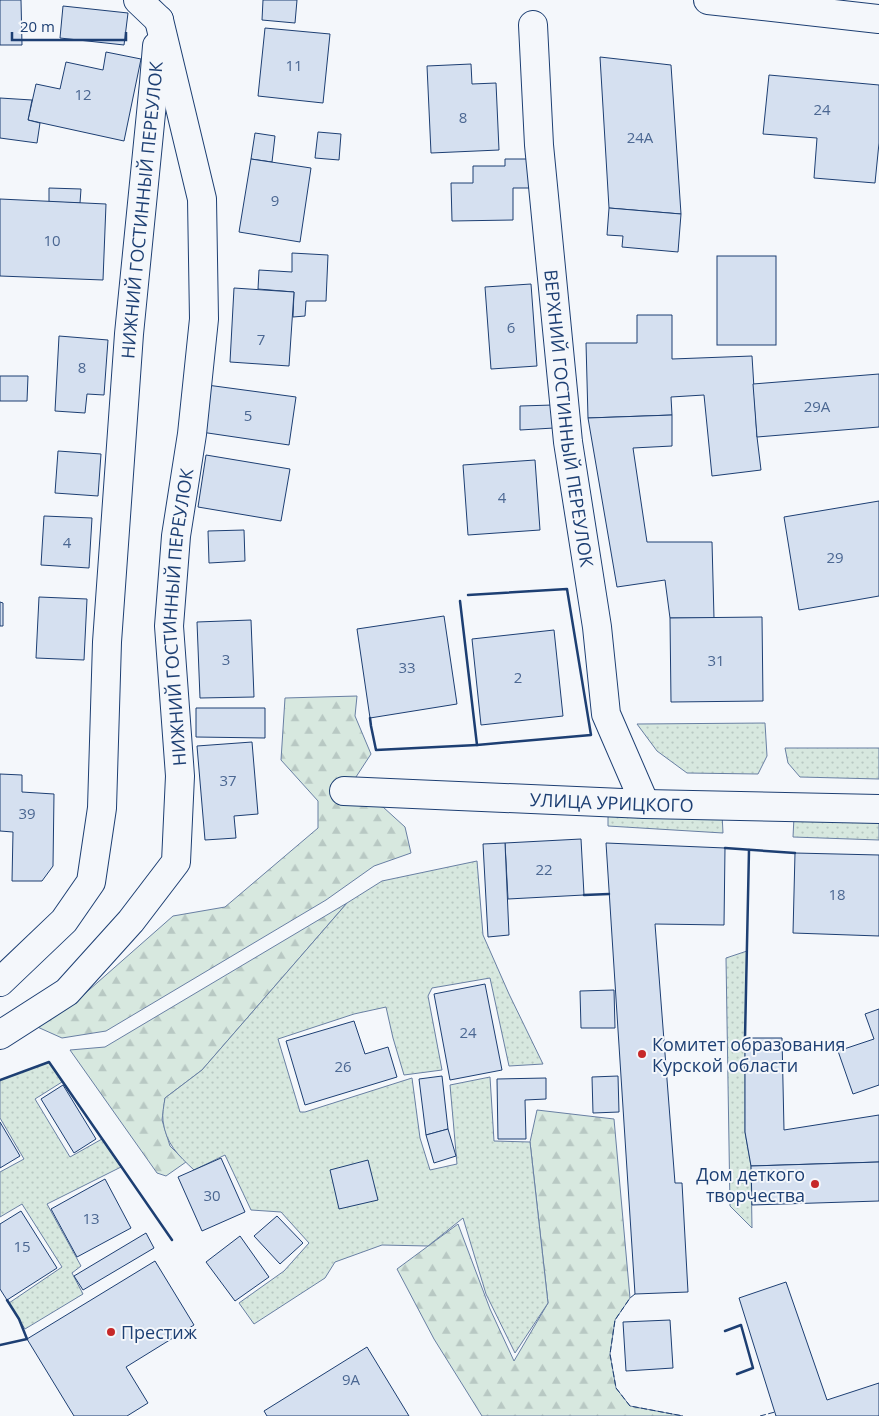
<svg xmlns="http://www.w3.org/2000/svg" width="879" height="1416" font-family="'Open Sans',sans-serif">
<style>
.forest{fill:url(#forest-firs);stroke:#687fa3}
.park{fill:url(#park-dots);stroke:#687fa3}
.building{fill:#d5e0f0;stroke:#1d3f73}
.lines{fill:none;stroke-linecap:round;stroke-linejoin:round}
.minor-casing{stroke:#1d3f73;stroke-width:30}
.major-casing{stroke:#1d3f73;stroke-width:30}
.minor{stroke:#f4f7fb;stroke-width:28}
.major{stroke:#f4f7fb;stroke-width:28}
.fence{stroke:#1d3f73;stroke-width:1;stroke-dasharray:6 2.5;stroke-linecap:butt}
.wall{stroke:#1d3f73;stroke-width:2.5}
.poi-dot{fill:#c62828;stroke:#f4f7fb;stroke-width:2}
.labels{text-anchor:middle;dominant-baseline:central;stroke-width:4;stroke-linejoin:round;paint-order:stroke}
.number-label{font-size:15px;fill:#4b6792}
.street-label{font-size:18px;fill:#1d3f73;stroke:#f4f7fb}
.poi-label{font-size:18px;fill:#1d3f73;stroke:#f4f7fb;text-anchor:start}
</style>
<defs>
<pattern id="forest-firs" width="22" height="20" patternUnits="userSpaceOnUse" patternTransform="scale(1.25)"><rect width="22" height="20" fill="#d7e8df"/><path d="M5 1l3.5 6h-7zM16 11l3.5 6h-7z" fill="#b8c8c3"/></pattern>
<pattern id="park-dots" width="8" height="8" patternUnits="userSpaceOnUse" patternTransform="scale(1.25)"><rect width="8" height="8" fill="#d7e8df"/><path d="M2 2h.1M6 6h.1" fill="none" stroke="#b8c8c3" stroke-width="1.8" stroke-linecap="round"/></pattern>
</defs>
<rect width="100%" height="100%" fill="#f4f7fb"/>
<!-- forest -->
<g class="forest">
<polygon points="357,696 355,716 371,754 354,780 359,803 383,807 405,827 411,853 374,866 326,900 106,1031 62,1038 33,1025 81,997 173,916 225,907 318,828 318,801 281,760 285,698"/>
<polygon points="347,903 202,1070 165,1098 162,1120 170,1146 186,1162 166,1176 157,1173 70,1050 105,1047"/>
<polygon points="537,1110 614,1119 630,1298 615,1320 610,1354 616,1388 630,1406 683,1416 482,1416 434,1339 397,1269 458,1224 490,1309 514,1361 548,1303 530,1142"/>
</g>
<!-- park -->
<g class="park">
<polygon points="765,723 767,756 758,774 687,773 657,751 637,724"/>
<polygon points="785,748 879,748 879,779 800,777 788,763"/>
<polygon points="608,810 722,814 723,833 608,826"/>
<polygon points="794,817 879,820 879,840 793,837"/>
<path d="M477,861L483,935L509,994L543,1064L509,1066L490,978L432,988L428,996L442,1070L404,1075L393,1038L386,1007L354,1014L278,1039L300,1112H305L412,1078L420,1138L430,1170L457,1164L450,1085L490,1077L494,1141L530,1142L548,1303L515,1353L486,1294L463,1218L428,1246L382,1245L335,1262L325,1278L254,1324L239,1303L284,1271L309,1243L281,1212L251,1210L225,1155L194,1170C178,1155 166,1144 163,1121C162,1114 164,1105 165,1098L202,1070L347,903L382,881Z"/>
<polygon points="747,951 745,1038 745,1132 751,1166 752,1228 730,1206 726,958"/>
<polygon points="49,1062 62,1082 35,1099 70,1157 102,1139 121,1167 47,1204 81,1266 72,1273 83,1294 25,1329 9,1303 62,1267 22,1204 0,1217 0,1172 24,1159 0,1118 0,1080"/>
</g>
<!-- building -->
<g class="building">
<polygon points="0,0 21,0 22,45 0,45"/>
<polygon points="263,0 297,0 295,23 262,20"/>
<polygon points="63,6 128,13 124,45 60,38"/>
<polygon points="265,28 330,34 323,103 258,96"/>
<polygon points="106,52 141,59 124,141 28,120 36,84 60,89 66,62 103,70"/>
<polygon points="600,57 671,65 681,214 609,208"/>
<polygon points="471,64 472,84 496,83 499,150 431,153 427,66"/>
<polygon points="769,75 879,85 879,143 875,183 814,178 817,138 763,134"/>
<polygon points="0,98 32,100 28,120 40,123 37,143 0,138"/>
<polygon points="318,132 341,134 339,160 315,158"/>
<polygon points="255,133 275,136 272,162 251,159"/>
<polygon points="251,159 311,168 300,242 239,232"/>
<polygon points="505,159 537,159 537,188 513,188 513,220 452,221 451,183 473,183 473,166 505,166"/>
<polygon points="49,188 81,189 80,203 49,202"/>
<polygon points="0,199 106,204 103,280 0,276"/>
<polygon points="609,208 681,214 678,252 622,247 623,236 607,235"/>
<polygon points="292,253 328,255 326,301 306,301 305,316 293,317 294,292 258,289 259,270 292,272"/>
<rect x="717" y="256" width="59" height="89"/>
<polygon points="531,284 537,366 491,369 485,287"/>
<polygon points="234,288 294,292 289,366 230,362"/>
<polygon points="637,315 672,315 672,359 752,356 757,437 761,470 712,476 704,395 671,397 672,415 588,418 586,343 637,343"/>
<polygon points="59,336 108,340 104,395 87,394 85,413 55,411"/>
<polygon points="879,374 879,427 757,437 753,384"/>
<polygon points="0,376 28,376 27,401 0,401"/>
<polygon points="207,385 296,397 289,445 201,432"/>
<polygon points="553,405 554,428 520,430 520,406"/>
<polygon points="672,415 672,446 633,448 647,542 712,542 714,618 670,618 665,580 617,587 588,418"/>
<polygon points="58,451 101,454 98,496 55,493"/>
<polygon points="206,455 290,469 281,521 198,507"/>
<polygon points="535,460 540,530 468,535 463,465"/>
<polygon points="879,501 879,596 799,610 784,517"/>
<polygon points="44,516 92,518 89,568 41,565"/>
<polygon points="244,530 245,561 209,563 208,531"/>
<polygon points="39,597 87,599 84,660 36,658"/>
<polygon points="0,602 3,603 3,626 0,626"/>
<polygon points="444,616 457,704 370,718 357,629"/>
<polygon points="762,617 763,701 671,702 670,618"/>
<polygon points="251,620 254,697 200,698 197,622"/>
<polygon points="554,630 563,716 481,725 472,639"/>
<polygon points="196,708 265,708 265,738 196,737"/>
<polygon points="252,742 258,814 234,816 236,838 205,840 197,746"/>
<polygon points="0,774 22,775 22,792 54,794 53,866 42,881 12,881 13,832 0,831"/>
<polygon points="581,839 584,895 508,899 505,843"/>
<polygon points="505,843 509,935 488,937 483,844"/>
<polygon points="606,843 725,848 724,925 655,924 675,1183 682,1183 688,1292 635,1294"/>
<polygon points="795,853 879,855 879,936 793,933"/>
<polygon points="485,984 502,1070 450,1080 434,994"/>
<polygon points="614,990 615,1028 581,1028 580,991"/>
<polygon points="879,1009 879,1085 853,1094 838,1051 874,1039 865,1014"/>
<polygon points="354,1021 365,1054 388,1047 397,1077 305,1105 286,1041"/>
<polygon points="745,1038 782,1038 784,1130 879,1115 879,1162 751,1166 745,1132"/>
<polygon points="442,1076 448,1129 426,1135 419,1079"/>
<polygon points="618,1076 619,1112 593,1113 592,1077"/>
<polygon points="546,1078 546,1099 525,1100 526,1139 498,1139 497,1079"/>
<polygon points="63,1085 96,1139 74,1153 41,1099"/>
<polygon points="0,1122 20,1156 0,1168"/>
<polygon points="448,1129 456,1156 434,1163 426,1135"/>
<polygon points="221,1158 245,1212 202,1231 178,1177"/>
<polygon points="368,1160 378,1200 339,1209 330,1170"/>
<polygon points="879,1162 879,1201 752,1205 751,1166"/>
<polygon points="105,1179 131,1228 77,1257 51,1209"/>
<polygon points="21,1211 57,1268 7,1300 0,1289 0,1224"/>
<polygon points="277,1216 303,1243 280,1264 254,1236"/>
<polygon points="146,1233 154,1248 83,1290 74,1276"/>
<polygon points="240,1236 269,1277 235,1301 206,1262"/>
<polygon points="155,1261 194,1325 126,1367 148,1403 127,1416 74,1416 27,1339"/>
<polygon points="786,1282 827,1400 879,1383 879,1416 776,1416 739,1298"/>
<polygon points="670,1320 673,1368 626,1371 623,1322"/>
<polygon points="367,1347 409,1416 267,1416 264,1411"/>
</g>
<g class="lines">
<defs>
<g id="minor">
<polyline points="138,0 159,20"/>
<path id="s1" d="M533,25L539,145L568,442L597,627L606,714L645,804"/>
<path id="s2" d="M344,791L645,804L879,809"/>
<path id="s3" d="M0,982L64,921L91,882L102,808L107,642L129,334L154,83L157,46"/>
<path id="s4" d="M0,1035L67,992L131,921L176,862L180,776L169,626L176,536L192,434L204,319L202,199L159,20"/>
</g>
<polyline id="major" points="708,0 879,19"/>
</defs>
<!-- minor casing -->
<use href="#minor" class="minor-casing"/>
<!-- major casing -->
<use href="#major" class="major-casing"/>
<!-- minor -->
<use href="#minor" class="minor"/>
<!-- major -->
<use href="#major" class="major"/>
<!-- fence -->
<g class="fence">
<polyline points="635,1294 630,1298 615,1320 610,1354 616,1388 630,1406 683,1416"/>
<polyline points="760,1416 775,1412"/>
</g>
<!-- wall -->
<g class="wall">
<polyline points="460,601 477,745 591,735 567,589 468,595"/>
<polyline points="370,718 371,726 376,750 477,745"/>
<polyline points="725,848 795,853"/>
<polyline points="584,895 609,894"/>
<polyline points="745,1038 749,850"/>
<polyline points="0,1080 49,1062 172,1240"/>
<polyline points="725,1331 741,1325 753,1368 737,1374"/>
<polyline points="0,1345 27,1339 19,1319 7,1300"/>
</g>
</g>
<!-- markers -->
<g class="poi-dot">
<circle cx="642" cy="1054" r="5"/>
<circle cx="815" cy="1184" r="5"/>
<circle cx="111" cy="1332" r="5"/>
</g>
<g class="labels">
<!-- number labels -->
<g class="number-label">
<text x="294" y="65">11</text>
<text x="83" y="94">12</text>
<text x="822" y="109">24</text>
<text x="463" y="117">8</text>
<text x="640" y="137">24А</text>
<text x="275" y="200">9</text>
<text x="52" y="240">10</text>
<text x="511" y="327">6</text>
<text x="261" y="339">7</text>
<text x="82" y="367">8</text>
<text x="817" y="406">29А</text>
<text x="248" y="415">5</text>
<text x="502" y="497">4</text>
<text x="67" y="542">4</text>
<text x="835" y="557">29</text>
<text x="226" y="659">3</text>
<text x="716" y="660">31</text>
<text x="407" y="667">33</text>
<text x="518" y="677">2</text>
<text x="228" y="780">37</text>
<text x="27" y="813">39</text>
<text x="544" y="869">22</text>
<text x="837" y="894">18</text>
<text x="468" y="1032">24</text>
<text x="343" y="1066">26</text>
<text x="212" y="1195">30</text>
<text x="91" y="1218">13</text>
<text x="22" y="1246">15</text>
<text x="351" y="1379">9А</text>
</g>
<!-- street labels -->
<g class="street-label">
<text stroke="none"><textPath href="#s3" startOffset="810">НИЖНИЙ ГОСТИННЫЙ ПЕРЕУЛОК</textPath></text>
<text stroke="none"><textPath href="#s1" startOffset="395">ВЕРХНИЙ ГОСТИННЫЙ ПЕРЕУЛОК</textPath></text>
<text stroke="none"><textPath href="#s4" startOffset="495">НИЖНИЙ ГОСТИННЫЙ ПЕРЕУЛОК</textPath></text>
<text stroke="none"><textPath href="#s2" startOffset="268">УЛИЦА УРИЦКОГО</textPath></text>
</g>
<!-- poi labels -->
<g class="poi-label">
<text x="652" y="1044">Комитет образования<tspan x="652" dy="21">Курской области</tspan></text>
<text x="805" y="1174" text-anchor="end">Дом деткого<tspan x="805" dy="21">творчества</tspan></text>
<text x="121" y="1332">Престиж</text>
</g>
</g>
<!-- scale -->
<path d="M12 32v8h114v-8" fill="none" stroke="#1d3f73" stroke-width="2.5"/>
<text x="20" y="32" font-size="15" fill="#1d3f73" stroke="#f4f7fb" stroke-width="4" paint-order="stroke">20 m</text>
</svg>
